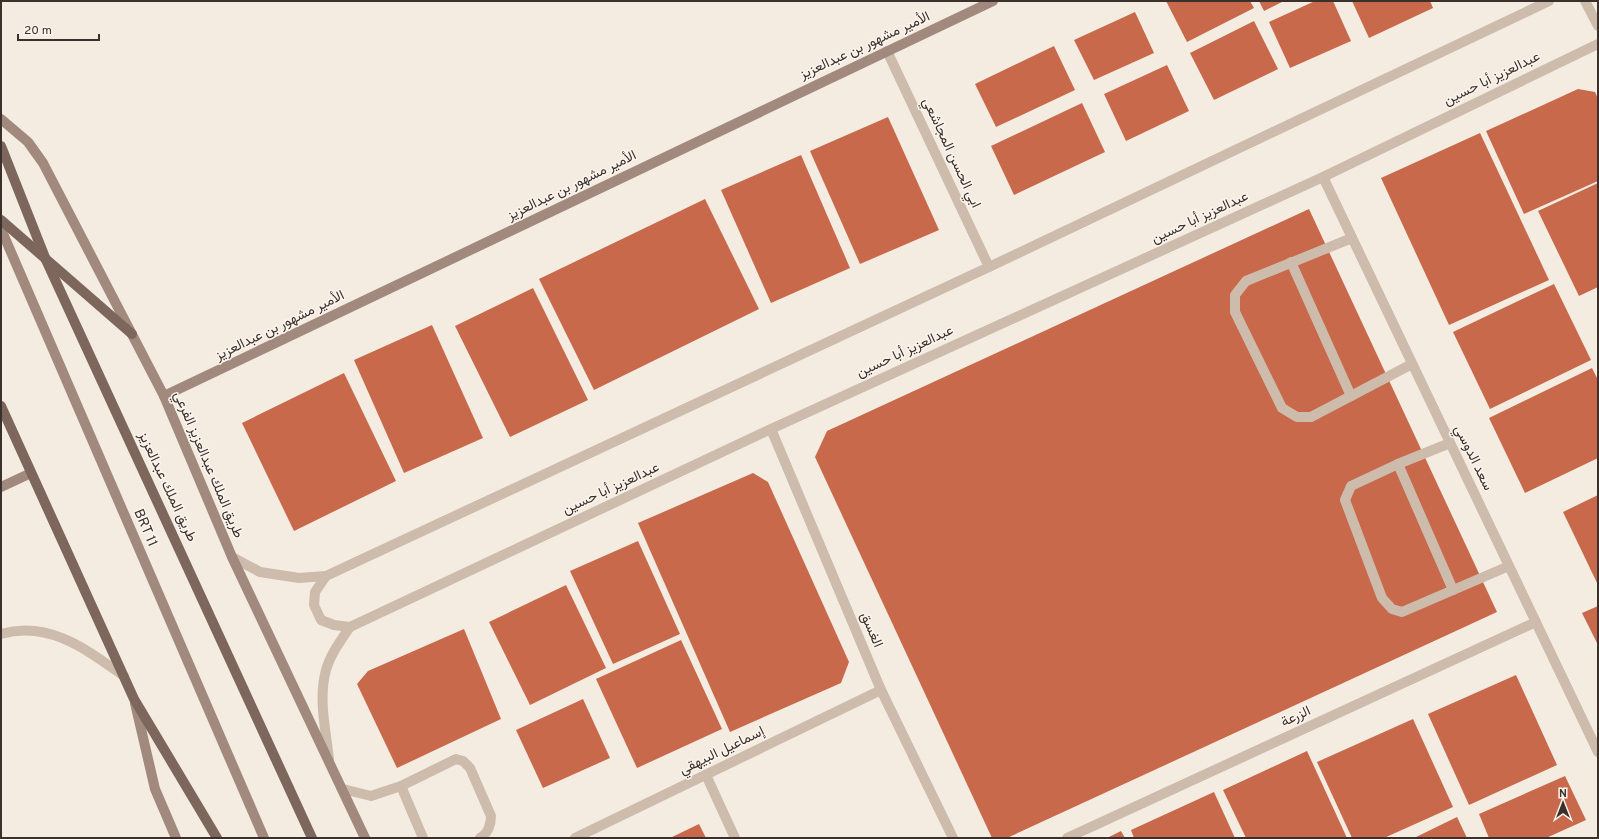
<svg xmlns="http://www.w3.org/2000/svg" width="1599" height="839" font-family="Overpass,Vazirmatn,sans-serif">
<style>
.building{fill:#c8694b}
.lines{fill:none;stroke-linecap:round;stroke-linejoin:round}
.lane{stroke:#cdbbac;stroke-width:10}
.street{stroke:#cdbbac;stroke-width:10}
.secondary{stroke:#a18a7d;stroke-width:10}
.primary{stroke:#7d675c;stroke-width:10}
.labels{text-anchor:middle;dominant-baseline:central;stroke-width:3;stroke-linejoin:round;paint-order:stroke}
.street-label{font-size:14px;fill:#3b302b;stroke:#fbf5ee}
</style>
<rect width="100%" height="100%" fill="#f4ebe1"/>
<!-- building -->
<g class="building">
<polygon points="1166,1 1250,1 1254,8 1187,42"/>
<polygon points="1259,1 1284,1 1264,11"/>
<polygon points="1315,1 1333,1 1351,41 1290,68 1269,22"/>
<polygon points="1352,1 1430,1 1433,8 1369,38"/>
<polygon points="1135,12 1154,53 1094,80 1074,40"/>
<polygon points="1254,21 1278,69 1214,100 1190,53"/>
<polygon points="1054,46 1075,90 996,127 975,84"/>
<polygon points="1167,65 1189,111 1126,141 1104,94"/>
<polygon points="1578,89 1595,92 1598,99 1598,181 1524,214 1486,131"/>
<polygon points="1082,103 1105,152 1014,195 991,146"/>
<polygon points="888,117 939,230 860,264 810,151"/>
<polygon points="1480,133 1549,280 1449,325 1381,178"/>
<polygon points="801,155 850,268 771,303 721,190"/>
<polygon points="1598,183 1598,287 1579,296 1538,211"/>
<polygon points="705,199 759,309 594,390 539,279"/>
<polygon points="1309,209 1497,612 1007,838 992,838 815,457 827,431"/>
<polygon points="1554,284 1591,360 1490,409 1453,332"/>
<polygon points="533,288 588,400 510,437 455,326"/>
<polygon points="432,325 483,438 404,473 354,360"/>
<polygon points="1592,368 1598,380 1598,458 1525,493 1489,418"/>
<polygon points="344,373 396,481 294,531 242,423"/>
<polygon points="753,473 768,482 849,662 841,683 730,732 638,523"/>
<polygon points="1598,495 1598,585 1563,512"/>
<polygon points="638,541 680,634 613,664 570,571"/>
<polygon points="566,585 606,668 530,705 489,622"/>
<polygon points="1598,606 1598,645 1582,613"/>
<polygon points="464,629 501,719 397,768 357,684 368,671"/>
<polygon points="681,640 722,729 637,768 596,679"/>
<polygon points="1516,675 1557,765 1469,805 1428,714"/>
<polygon points="583,699 610,758 543,788 516,730"/>
<polygon points="1413,719 1453,807 1384,838 1352,838 1317,762"/>
<polygon points="1307,751 1347,838 1246,838 1223,790"/>
<polygon points="1565,776 1586,820 1546,838 1489,838 1479,814"/>
<polygon points="1214,792 1235,838 1134,838 1131,830"/>
<polygon points="1457,817 1467,838 1414,838"/>
<polygon points="699,824 706,838 670,838"/>
<polygon points="1121,831 1125,838 1107,838"/>
</g>
<g class="lines">
<!-- lane -->
<g class="lane">
<polyline points="1352,238 1246,281 1235,295 1235,312 1282,408 1297,417 1311,417 1412,364"/>
<polyline points="1291,262 1351,396"/>
<polyline points="1450,443 1398,464 1351,486 1345,500 1382,598 1392,609 1402,612 1509,566"/>
<polyline points="1398,464 1453,590"/>
<path d="M1,634C49,620 87,650 124,676"/>
<polyline points="401,786 423,838"/>
<path d="M343,789L371,796L401,786L456,759L463,761L470,768L491,816C491,824 488,834 480,838"/>
</g>
<!-- street -->
<g class="street">
<polyline points="1585,1 1598,26"/>
<polyline points="887,51 989,267"/>
<polyline points="1323,177 1598,752"/>
<polyline points="771,429 881,690 953,838"/>
<polyline points="232,557 260,572 299,578 326,576 989,267 1549,1"/>
<polyline points="326,576 315,592 314,605 321,620 334,625 350,627"/>
<path d="M329,759C326,731 318,699 326,670C330,655 341,640 350,627L771,429L1323,177L1598,44"/>
<polyline points="706,775 735,838"/>
<polyline points="575,838 881,690"/>
<polyline points="1067,838 1536,622"/>
</g>
<!-- secondary -->
<g class="secondary">
<polyline points="1,119 28,142 43,163 164,396 232,557 365,838"/>
<polyline points="1,229 264,838"/>
<polyline points="164,396 993,1"/>
<polyline points="1,487 31,473"/>
<polyline points="135,703 155,789 176,838"/>
</g>
<!-- primary -->
<g class="primary">
<polyline points="1,146 46,260 312,838"/>
<polyline points="1,220 132,334"/>
<polyline points="1,406 134,699 217,838"/>
</g>
</g>
<g class="labels">
<!-- street labels -->
<g class="street-label">
<text transform="translate(865 46) rotate(-25)">الأمير مشهور بن عبدالعزيز</text>
<text transform="translate(1492 79) rotate(-26)">عبدالعزيز أبا حسين</text>
<text transform="translate(951 153) rotate(65)">ابي الحسن المجاشعي</text>
<text transform="translate(572 186) rotate(-26)">الأمير مشهور بن عبدالعزيز</text>
<text transform="translate(1200 218) rotate(-25)">عبدالعزيز أبا حسين</text>
<text transform="translate(280 326) rotate(-26)">الأمير مشهور بن عبدالعزيز</text>
<text transform="translate(905 352) rotate(-25)">عبدالعزيز أبا حسين</text>
<text transform="translate(1473 458) rotate(64)">سعد الدوسي</text>
<text transform="translate(208 465) rotate(67)">طريق الملك عبدالعزيز الفرعي</text>
<text transform="translate(167 487) rotate(65)">طريق الملك عبدالعزيز</text>
<text transform="translate(611 489) rotate(-25)">عبدالعزيز أبا حسين</text>
<text transform="translate(145 528) rotate(67)">BRT 11</text>
<text transform="translate(871 630) rotate(67)">الغسق</text>
<text transform="translate(1296 717) rotate(-25)">الزرعة</text>
<text transform="translate(722 751) rotate(-26)">إسماعيل البيهقي</text>
</g>
</g>
<!-- border -->
<rect width="1599" height="839" fill="none" stroke="#3b302b" stroke-width="4"/>
<!-- north arrow -->
<g transform="translate(1563 803)" stroke="#fbf5ee" stroke-width="3" paint-order="stroke">
<path d="M0-3L7 15L0 10L-7 15Z" fill="#3b302b"/>
<text y="-6" font-size="11" font-weight="bold" text-anchor="middle" fill="#3b302b">N</text>
</g>
<!-- scale -->
<path d="M18 34v6h81v-6" fill="none" stroke="#3b302b" stroke-width="2"/>
<text x="24" y="34" font-size="12" fill="#3b302b" stroke="#fbf5ee" stroke-width="3" paint-order="stroke">20 m</text>
</svg>
